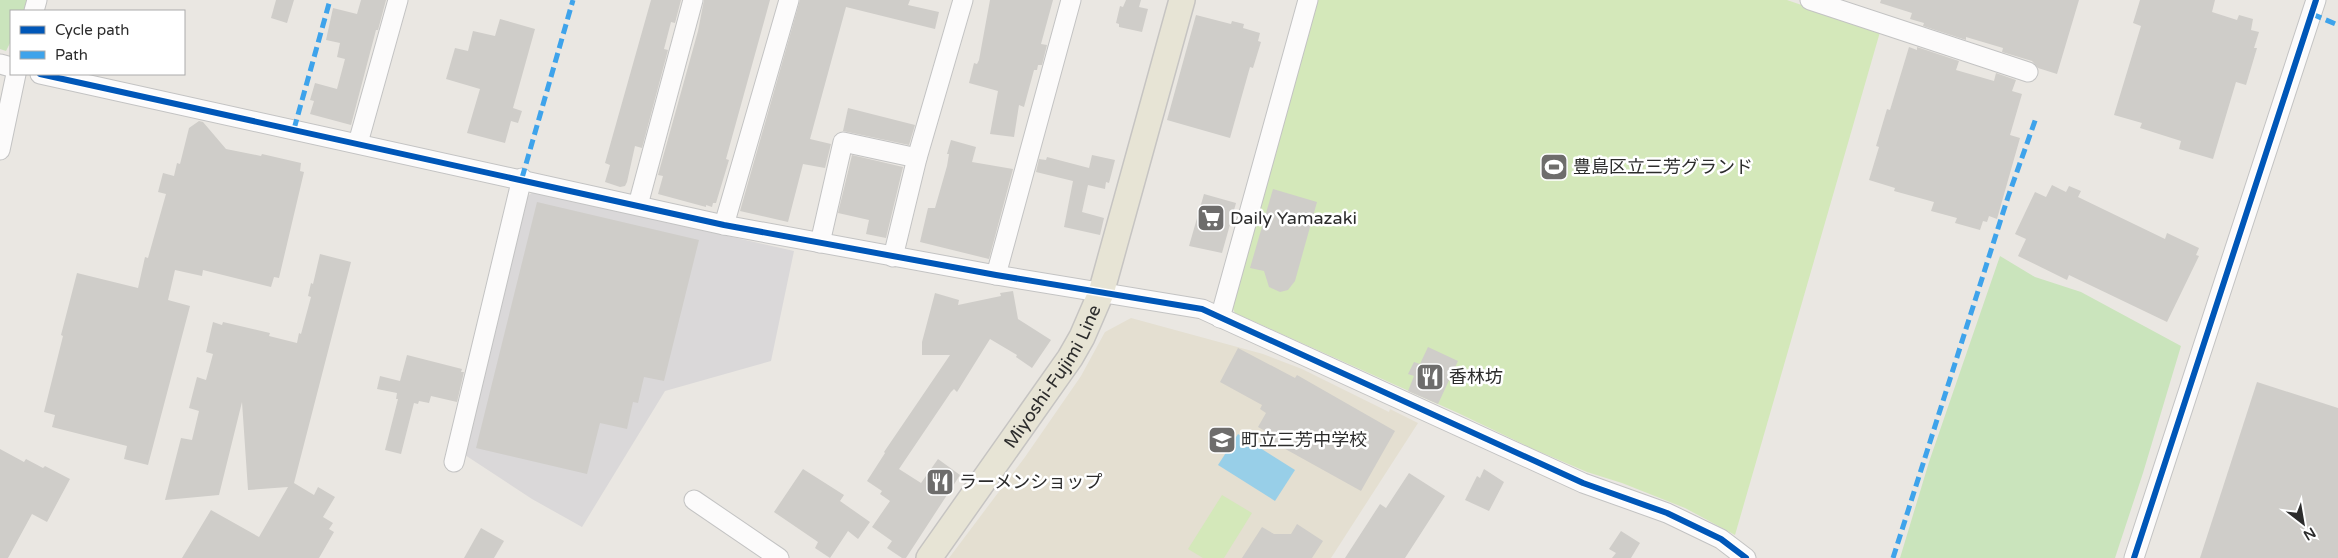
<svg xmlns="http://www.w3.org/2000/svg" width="2338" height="558" font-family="'Varela Round','Noto Sans JP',sans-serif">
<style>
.industrial{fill:#dad8d9}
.education{fill:#e4dfd1}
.green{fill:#cae4bc}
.pitch{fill:#d4e8ba}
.water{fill:#98cfe8}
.building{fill:#cfcdc9}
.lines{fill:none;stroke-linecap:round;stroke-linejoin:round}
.minor-casing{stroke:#c3c3c3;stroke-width:21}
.major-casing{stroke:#c6c4c2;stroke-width:28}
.minor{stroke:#fcfbfb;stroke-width:19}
.major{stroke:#e7e4d5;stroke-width:25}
.quiet{stroke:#3ea3eb;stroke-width:5;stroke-dasharray:10 5;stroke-linecap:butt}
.cycleway-casing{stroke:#fff;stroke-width:9}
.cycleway{stroke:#0057b8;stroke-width:6}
.labels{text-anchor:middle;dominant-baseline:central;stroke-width:5;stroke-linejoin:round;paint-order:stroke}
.poi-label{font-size:18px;fill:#2c2c2c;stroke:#fff;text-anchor:start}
.street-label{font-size:18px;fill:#2c2c2c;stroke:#fff}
</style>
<rect width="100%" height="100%" fill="#eae7e2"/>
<!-- industrial -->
<polygon class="industrial" points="533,192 794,251 771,361 665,391 582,527 532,499 465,455 525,198"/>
<!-- education -->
<polygon class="education" points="1131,318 1263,354 1302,369 1389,412 1390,409 1418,423 1331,558 949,558 1025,457 1081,376 1105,332"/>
<!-- green -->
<g class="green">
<polygon points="0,0 27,0 24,11 11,11 11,41 6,51 0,49"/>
<polygon points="2000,256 2035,277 2081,292 2181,346 2143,473 2115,558 1900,558 1929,462"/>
</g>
<!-- pitch -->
<g class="pitch">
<polygon points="1314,0 1787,0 1880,32 1735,535 1685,508 1622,483 1587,472 1531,448 1458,413 1235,313 1230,303"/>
<polygon points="1222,495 1252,513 1224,558 1203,558 1188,549"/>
</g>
<!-- water -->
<polygon class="water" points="1238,434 1295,470 1275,501 1218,465"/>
<!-- building -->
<g class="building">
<polygon points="276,0 294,0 287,23 271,18"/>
<polygon points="361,0 386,0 378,30 376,30 351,125 310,114 314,101 310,100 315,83 337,89 345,59 337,57 340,43 326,40 333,8 357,14"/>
<polygon points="651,0 681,0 675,23 671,22 664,49 668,50 642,148 635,146 627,182 625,186 620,187 605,182 610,165 605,163"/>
<polygon points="704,0 770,0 726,159 729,160 716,203 713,203 712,207 706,205 706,207 658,194 663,176 658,175 698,31"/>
<polygon points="800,0 910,0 908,5 939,12 935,29 846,7 810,139 831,144 825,168 803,164 788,222 740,211"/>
<polygon points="990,0 1053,0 1041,44 1047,45 1042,65 1038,65 1037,70 1034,70 1024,107 1019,105 1014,137 990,134 998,91 969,83 974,63 977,64 979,60"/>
<polygon points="1126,0 1141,0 1139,7 1148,9 1142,32 1119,27 1119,24 1116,23 1120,6 1123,7"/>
<polygon points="1881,0 2079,0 2057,74 2038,68 2032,61 2002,52 2003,48 1966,37 1966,40 1923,26 1924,23 1910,19 1912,13 1880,3"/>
<polygon points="2140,0 2215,0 2212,12 2237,20 2239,15 2253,19 2251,30 2259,32 2254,48 2257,48 2246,85 2236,82 2213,159 2179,149 2181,141 2140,128 2142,123 2114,115 2141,26 2133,23"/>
<polygon points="1196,15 1231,24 1232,21 1244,24 1243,28 1260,33 1258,41 1261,42 1253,68 1250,67 1230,138 1167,120"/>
<polygon points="500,19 535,29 513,108 522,111 518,123 511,121 505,143 467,133 480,89 446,79 455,48 468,51 473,31 495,36"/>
<polygon points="1909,47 1917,50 1917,47 1959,61 1956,70 1994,81 1996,73 2016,80 2012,91 2022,94 2010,135 2020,138 1997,219 1989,216 1987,222 1983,221 1980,230 1955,223 1957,218 1931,211 1934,202 1894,191 1895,188 1869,180 1879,147 1876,146 1887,109 1890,110"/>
<polygon points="848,108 915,125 909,145 843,131"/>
<polygon points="199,121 203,122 226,149 261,156 262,154 301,163 300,171 304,172 279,278 274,277 271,287 203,270 202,276 175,270 168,300 190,306 148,465 124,459 127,446 52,427 55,415 44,412 63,336 61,335 77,273 138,288 145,257 148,258 166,194 158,192 163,173 174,176 177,163 180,164 189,128"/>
<polygon points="951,140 976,147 972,162 1013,169 989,259 920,242 928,208 935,208 947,166 949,154 947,154"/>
<polygon points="852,155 903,167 886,238 866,234 869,220 838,213"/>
<polygon points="1092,155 1115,160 1109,183 1106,182 1105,189 1088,185 1082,212 1104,218 1100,235 1064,227 1073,181 1036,172 1039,159 1046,160 1047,157 1089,168"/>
<polygon points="2052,185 2066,192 2069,186 2081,191 2078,197 2165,239 2167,233 2199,248 2196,255 2199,256 2167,322 2069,275 2067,280 2018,256 2026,239 2015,234 2035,192 2046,197"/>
<polygon points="1273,189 1317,202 1295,281 1288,290 1280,292 1269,287 1264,271 1250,268"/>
<polygon points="1204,194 1236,203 1222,253 1189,246"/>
<polygon points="537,202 699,240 664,381 644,377 638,403 633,402 627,429 600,423 587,474 476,448"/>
<polygon points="320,254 351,262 294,483 314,495 318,487 335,497 323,517 333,523 329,529 334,532 319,558 182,558 211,510 259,537 288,487 248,490 242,402 219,495 165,500 181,438 192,440 199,411 189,408 197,377 206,380 213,354 206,352 213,322 222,325 223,322 270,333 269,336 297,343 299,333 301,334 311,297 308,296 311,283 313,284"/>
<polygon points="1013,291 1018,319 1051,340 1032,368 1016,357 1017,355 990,339 957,392 954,389 951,392 899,469 921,483 938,459 960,475 906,558 902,558 887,548 892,541 872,527 890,501 880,494 882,491 867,481 885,453 884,452 950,355 922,355 922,342 935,293 959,300 958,305 1001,296 1000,293"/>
<polygon points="1428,347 1458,361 1438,404 1408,391 1414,376 1408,374 1414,362 1420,364"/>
<polygon points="1238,348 1295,378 1297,375 1395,431 1361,491 1262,436 1265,431 1258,427 1266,413 1260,409 1262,405 1220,382"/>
<polygon points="407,355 462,369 461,372 464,372 457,402 431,396 429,403 419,401 418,404 414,403 401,454 385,450 398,399 396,399 397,393 377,389 380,376 400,381"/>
<polygon points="2257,382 2338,408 2338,558 2200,558"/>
<polygon points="0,449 24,462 26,459 43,468 45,466 70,479 47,522 32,514 8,558 0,558"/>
<polygon points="803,469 844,495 840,501 870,522 858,539 848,531 830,558 815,548 818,542 774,512"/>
<polygon points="1484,469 1504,482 1489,511 1465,500 1477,476 1480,478"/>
<polygon points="1409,473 1445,496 1405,558 1345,558 1380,504 1386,508"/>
<polygon points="1297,524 1323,541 1312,558 1242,558 1262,527 1274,534 1291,534"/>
<polygon points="481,528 504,541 494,558 464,558"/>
<polygon points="1621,531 1640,543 1631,558 1612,558 1616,553 1609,549"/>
</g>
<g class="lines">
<defs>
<g id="minor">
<polyline points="1810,0 2028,72"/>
<polyline points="34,11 37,0"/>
<polyline points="0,64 11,67"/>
<polyline points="40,74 724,225 996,275 1202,309 1583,483 1667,513 1721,539 1746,558"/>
<polyline points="358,143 398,0"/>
<polyline points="0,150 16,74"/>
<polyline points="638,205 693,0"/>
<polyline points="724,225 789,0"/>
<polyline points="820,243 843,142 917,158"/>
<polyline points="893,257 917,158 963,0"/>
<polyline points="996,275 1071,0"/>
<polyline points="1220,318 1308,0"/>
<polyline points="454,462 522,178"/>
<polyline points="694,500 779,558"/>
<polyline points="2134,558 2316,0"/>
</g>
<g id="major">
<path id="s1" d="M929,558L1070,358L1082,337L1101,293L1182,0"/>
</g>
</defs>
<!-- minor casing -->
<use href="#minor" class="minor-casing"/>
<!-- major casing -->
<use href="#major" class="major-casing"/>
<!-- minor -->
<use href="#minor" class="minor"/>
<!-- major -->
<use href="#major" class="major"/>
<!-- quiet -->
<g class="quiet">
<polyline points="2312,14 2338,25"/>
<polyline points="294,129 330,0"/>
<polyline points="522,178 573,0"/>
<polyline points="1893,558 2008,197 2036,118"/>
</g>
<defs>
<g id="cycleway">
<polyline points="40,74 724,225 996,275 1202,309 1583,483 1667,513 1721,539 1746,558"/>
<polyline points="2134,558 2316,0"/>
</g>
</defs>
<!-- cycleway casing -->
<use href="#cycleway" class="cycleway-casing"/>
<!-- cycleway -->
<use href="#cycleway" class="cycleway"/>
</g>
<!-- icons -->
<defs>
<symbol id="stadium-square" viewBox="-11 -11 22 22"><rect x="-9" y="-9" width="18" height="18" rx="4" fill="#6e6d6c" stroke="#fff"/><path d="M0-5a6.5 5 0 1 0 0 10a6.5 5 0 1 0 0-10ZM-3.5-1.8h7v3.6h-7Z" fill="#fff"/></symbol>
<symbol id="supermarket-square" viewBox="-11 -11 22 22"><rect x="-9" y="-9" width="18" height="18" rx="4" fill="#6e6d6c" stroke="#fff"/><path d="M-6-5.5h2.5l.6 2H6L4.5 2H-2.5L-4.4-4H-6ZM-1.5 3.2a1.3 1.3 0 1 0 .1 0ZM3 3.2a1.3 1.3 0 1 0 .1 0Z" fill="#fff"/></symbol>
<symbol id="restaurant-square" viewBox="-11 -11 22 22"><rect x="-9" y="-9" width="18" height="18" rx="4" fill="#6e6d6c" stroke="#fff"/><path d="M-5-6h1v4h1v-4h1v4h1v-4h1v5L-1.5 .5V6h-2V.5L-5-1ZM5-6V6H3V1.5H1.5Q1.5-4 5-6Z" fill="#fff"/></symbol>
<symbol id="school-square" viewBox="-11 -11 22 22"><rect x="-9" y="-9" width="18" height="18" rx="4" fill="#6e6d6c" stroke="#fff"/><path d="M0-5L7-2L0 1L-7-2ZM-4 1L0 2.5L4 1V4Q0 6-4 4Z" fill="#fff"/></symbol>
</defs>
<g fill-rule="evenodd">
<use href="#stadium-square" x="1538" y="151" width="32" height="32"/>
<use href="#supermarket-square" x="1195" y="202" width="32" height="32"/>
<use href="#restaurant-square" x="1414" y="361" width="32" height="32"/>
<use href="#school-square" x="1206" y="424" width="32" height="32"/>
<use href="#restaurant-square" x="924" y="466" width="32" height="32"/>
</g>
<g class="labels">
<!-- poi labels -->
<g class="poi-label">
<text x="1573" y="167">豊島区立三芳グランド</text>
<text x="1230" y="218">Daily Yamazaki</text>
<text x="1449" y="377">香林坊</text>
<text x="1241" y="440">町立三芳中学校</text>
<text x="959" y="482">ラーメンショップ</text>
</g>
<!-- street labels -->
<g class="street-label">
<text stroke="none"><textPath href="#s1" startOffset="220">Miyoshi-Fujimi Line</textPath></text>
</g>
</g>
<!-- legend -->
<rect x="10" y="10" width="175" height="65" fill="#ffffff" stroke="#ababab"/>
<rect x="20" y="26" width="25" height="8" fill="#0057b8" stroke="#ababab"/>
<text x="55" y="35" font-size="15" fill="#2c2c2c">Cycle path</text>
<rect x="20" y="51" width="25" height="8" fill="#3ea3eb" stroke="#ababab"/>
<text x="55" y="60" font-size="15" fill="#2c2c2c">Path</text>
<!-- north arrow -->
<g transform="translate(2303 523) rotate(149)" stroke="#ffffff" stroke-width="4" paint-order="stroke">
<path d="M0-4L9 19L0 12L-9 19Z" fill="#2c2c2c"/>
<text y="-8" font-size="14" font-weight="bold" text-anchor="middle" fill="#2c2c2c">N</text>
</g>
</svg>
